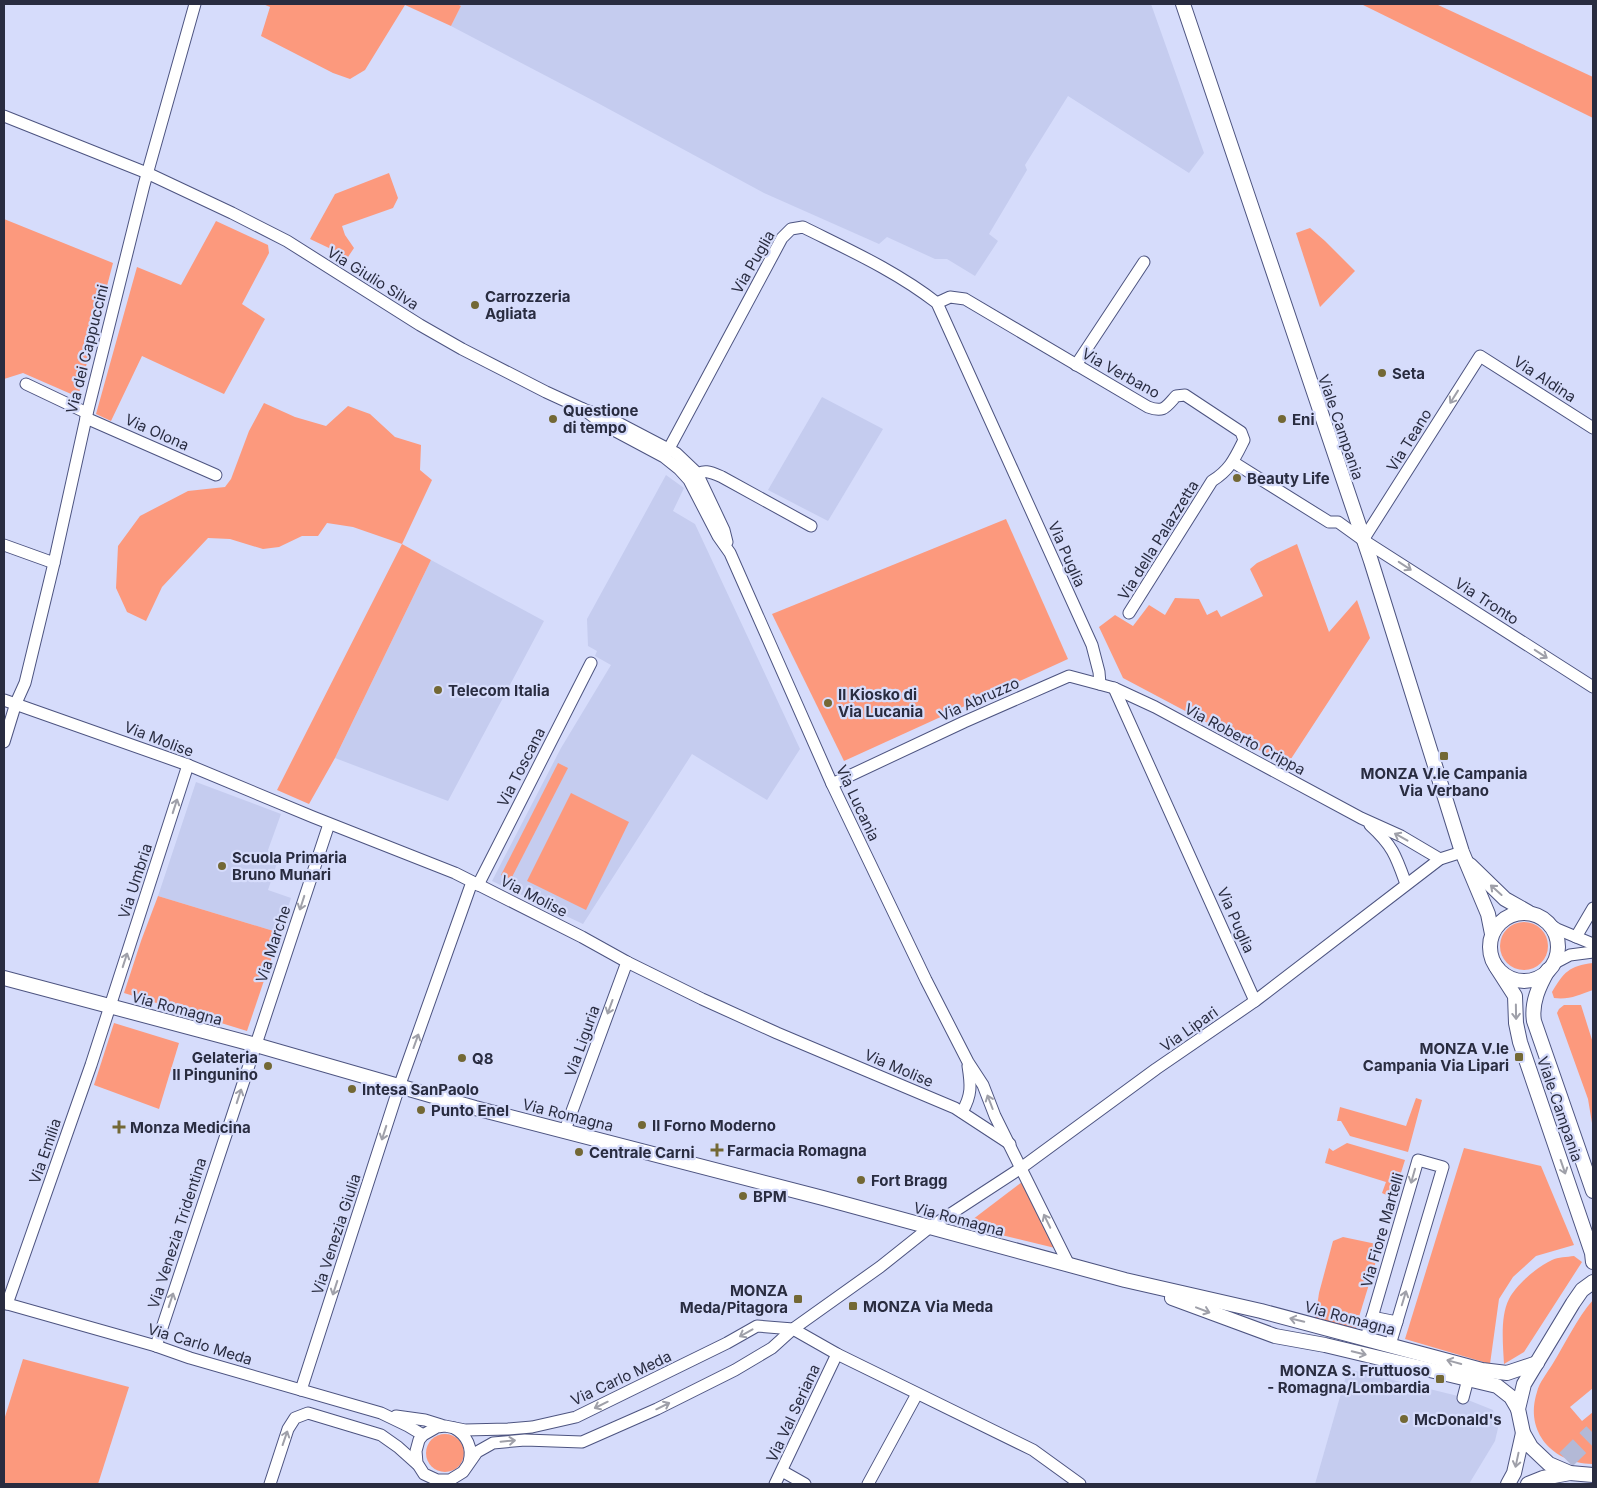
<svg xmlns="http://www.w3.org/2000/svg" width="1597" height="1488" font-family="Inter,sans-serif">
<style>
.built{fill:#c5ccef}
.green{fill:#fc997d}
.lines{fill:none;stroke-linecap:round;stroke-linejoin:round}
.trunk-tunnel{stroke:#b3b9d6;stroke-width:19;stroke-dasharray:19 9;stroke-linecap:butt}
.minor-casing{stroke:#4d5480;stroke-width:13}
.tertiary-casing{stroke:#4d5480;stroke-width:16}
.minor{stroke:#fff;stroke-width:11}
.tertiary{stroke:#fff;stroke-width:14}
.oneway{stroke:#9fa0a9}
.poi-dot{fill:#736835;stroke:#d6dcfb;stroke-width:2}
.labels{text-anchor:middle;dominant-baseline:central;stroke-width:4.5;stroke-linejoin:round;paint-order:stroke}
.street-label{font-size:15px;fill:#292c40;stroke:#d6dcfb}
.poi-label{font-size:15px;font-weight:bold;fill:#292c40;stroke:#d6dcfb;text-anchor:start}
</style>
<rect width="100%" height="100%" fill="#d6dcfb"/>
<!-- built -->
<g class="built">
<polygon points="457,4 1151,4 1204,153 1189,173 1068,96 1025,165 1027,170 989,234 998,241 975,276 947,259 935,259 887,237 879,244 764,193 594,101 451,26 461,6"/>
<polygon points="822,397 883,429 828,521 768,490"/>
<polygon points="666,475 684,488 673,511 695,524 800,749 767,800 692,754 583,924 492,881 561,748 611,665 595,656 597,651 588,646 587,619"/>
<polygon points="431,560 544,621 448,801 335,758"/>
<polygon points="196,782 281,814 268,850 280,854 268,890 291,898 280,933 158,896"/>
<polygon points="1348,1369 1458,1396 1493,1410 1498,1428 1495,1441 1469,1484 1315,1484"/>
</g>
<!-- green -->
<g class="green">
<polygon points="263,4 457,4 461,6 451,26 405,5 365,70 350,79 333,73 261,36 270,7"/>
<polygon points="1361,4 1436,4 1593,77 1593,118"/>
<polygon points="389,173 398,198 393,208 342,226 345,235 354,248 348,257 310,239 335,194"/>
<polygon points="4,219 113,263 78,397 23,373 4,379"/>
<polygon points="216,221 268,245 269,253 242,304 265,319 224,394 142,356 111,421 96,414 137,267 181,285"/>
<polygon points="1310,228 1325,241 1355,271 1320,307 1296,233"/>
<polygon points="264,403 295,417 326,426 348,406 370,414 395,437 421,445 420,470 432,480 402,544 431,560 335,758 309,804 277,790 402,544 353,527 327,523 318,536 302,536 279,547 263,549 230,539 208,538 162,587 146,621 127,612 116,588 118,546 140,516 188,491 225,487 231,479 249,431"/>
<polygon points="1006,519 1068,659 844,761 772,614"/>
<polygon points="1297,544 1329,632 1357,600 1370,638 1287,765 1123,678 1099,627 1115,615 1133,626 1149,605 1165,615 1175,598 1199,599 1207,615 1217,610 1221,617 1263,596 1250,569 1257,563"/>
<polygon points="558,763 568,768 511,879 501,875"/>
<polygon points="571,793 629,822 586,910 527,881"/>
<polygon points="158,896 280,933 247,1031 124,993 141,941"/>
<circle cx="1524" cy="946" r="24"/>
<path d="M1593,963V990C1579,995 1569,1000 1554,998L1552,992C1564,972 1569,966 1593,963Z"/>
<polygon points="1564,1005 1581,1005 1593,1043 1593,1129 1588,1099 1557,1013 1559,1009"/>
<polygon points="114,1023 179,1043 159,1109 94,1085"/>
<polygon points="1416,1098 1422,1100 1408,1152 1350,1136 1341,1121 1337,1121 1340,1107 1406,1126"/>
<polygon points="1347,1143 1405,1160 1393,1198 1382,1193 1386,1182 1325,1163 1329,1148 1333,1151"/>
<polygon points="1464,1148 1541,1166 1574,1245 1536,1256 1513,1277 1499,1299 1490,1364 1405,1339"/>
<polygon points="1022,1182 1055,1248 964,1226"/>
<polygon points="1343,1237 1381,1245 1355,1330 1315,1320 1319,1293 1333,1241"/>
<path d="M1574,1256L1582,1262L1524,1352L1504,1364C1503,1345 1500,1316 1509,1299C1516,1285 1538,1266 1552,1260C1558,1257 1567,1257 1574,1256Z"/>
<path d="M1593,1300V1388L1570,1407L1582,1421L1593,1412L1592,1464C1553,1463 1524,1432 1537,1392C1539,1383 1547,1373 1552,1365C1565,1344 1577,1318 1593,1300Z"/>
<polygon points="23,1359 129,1387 98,1484 4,1484 4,1420"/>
<circle cx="445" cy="1453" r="19"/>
</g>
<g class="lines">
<!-- trunk-tunnel -->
<polyline class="trunk-tunnel" points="1546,1479 1593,1433"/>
<defs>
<g id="minor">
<polyline points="4,116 147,173 232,213 287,241 420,325 462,349 546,392 583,409 611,419 676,453 697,473 724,530 727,542"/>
<path d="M937,303L950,297L965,299L1148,407C1164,413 1166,407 1176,396L1185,395L1241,432L1244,440C1235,458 1230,470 1212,481L1129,613"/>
<polyline points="1076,365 1144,262"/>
<polyline points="26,384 87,413"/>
<polyline points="583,409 606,426 664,457 679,469 689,480 718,536 730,553 832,784 926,980 968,1062 983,1085 995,1116 1069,1265"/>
<polyline points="86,418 216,475"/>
<path d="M665,456L782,238L791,229L803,227C849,250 896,271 937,303L1092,645L1099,672L1100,684"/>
<polyline points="1233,462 1329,522 1338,522 1363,540 1593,687"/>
<path d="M693,477C703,468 711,472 722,477L811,526"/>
<polyline points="1363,540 1480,356 1593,428"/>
<polyline points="4,545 54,563"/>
<polyline points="1114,688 1255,1001"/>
<polyline points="4,700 188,765 313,817 455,873 582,937 627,962 702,999 777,1033 955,1108 1010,1144"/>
<polyline points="4,742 16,703 25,683 54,563 86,418 144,185 195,4"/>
<polyline points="832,784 964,722 1069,676 1114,688 1155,707 1361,818 1401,836 1440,859"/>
<path d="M1370,825C1393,846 1396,856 1406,884"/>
<polyline points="478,885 591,663"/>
<polyline points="1549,924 1557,929 1593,944"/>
<polyline points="1576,937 1593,908"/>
<polyline points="1553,964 1570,955 1593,952"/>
<path d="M962,1112C972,1095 971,1085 968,1066"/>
<polyline points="565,1130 627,962"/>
<polyline points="4,1303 156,1346 190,1358 381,1413 408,1426 423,1435"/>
<polyline points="7,1304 91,1065 188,765"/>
<polyline points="1372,1317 1397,1322"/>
<polyline points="1366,1338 1418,1160 1443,1167 1390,1345"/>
<polyline points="156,1346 329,824"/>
<polyline points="301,1390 399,1087 472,882"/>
<polyline points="1463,1398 1468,1379"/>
<polyline points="396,1416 425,1420 441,1425"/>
<path d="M454,1428C467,1435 473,1448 469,1462"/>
<polyline points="782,1471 805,1484"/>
<polyline points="270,1484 288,1429 295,1418 308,1413 381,1435 398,1447 417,1464"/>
<polyline points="775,1484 837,1354"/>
<polyline points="868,1484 917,1394"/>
<polyline points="1080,1484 1033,1450 837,1354 793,1329 757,1326 727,1343 576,1417 532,1427 508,1429 465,1430 445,1426 437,1427 423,1435 419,1440 416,1451 417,1463 424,1474 437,1480 450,1480 463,1472 477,1452 493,1443 525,1440 582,1442 657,1409 735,1370 772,1348 793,1329 880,1267 929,1228 1021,1168 1156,1069 1255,1001 1440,859 1462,852"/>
</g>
<g id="tertiary">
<polyline points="1183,4 1371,561 1462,852 1488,914 1492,934"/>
<polyline points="1470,865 1505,899 1528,912"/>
<circle cx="1524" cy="947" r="34"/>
<polyline points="1497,968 1515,996 1516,1023 1520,1042 1592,1253 1593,1262"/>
<path d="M1548,970C1539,986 1531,1003 1534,1021L1593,1191"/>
<polyline points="4,978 256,1045 475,1108 823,1198 1125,1280 1261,1311 1482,1370 1507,1373 1537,1363"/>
<polyline points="1593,1282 1582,1290 1573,1303 1524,1384 1518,1409 1523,1433 1531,1447 1549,1464 1570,1473 1593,1475"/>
<polyline points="1172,1298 1275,1336 1325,1345 1497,1386 1511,1397 1518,1409"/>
<polyline points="1508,1484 1514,1473 1523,1433"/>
<polyline points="1528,1484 1543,1478 1570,1473"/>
</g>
</defs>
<!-- minor casing -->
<use href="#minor" class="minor-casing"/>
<!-- tertiary casing -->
<use href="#tertiary" class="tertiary-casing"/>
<!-- minor -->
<use href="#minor" class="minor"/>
<!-- tertiary -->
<use href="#tertiary" class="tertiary"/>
</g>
<!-- one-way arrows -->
<defs><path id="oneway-shaft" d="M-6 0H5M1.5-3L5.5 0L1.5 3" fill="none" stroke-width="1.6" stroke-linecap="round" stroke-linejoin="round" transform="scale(1.25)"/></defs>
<g class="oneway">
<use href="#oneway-shaft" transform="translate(1454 397) rotate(122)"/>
<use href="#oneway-shaft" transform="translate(1405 566) rotate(33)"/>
<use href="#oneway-shaft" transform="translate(1541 654) rotate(33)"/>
<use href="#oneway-shaft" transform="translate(175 806) rotate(-72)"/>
<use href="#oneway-shaft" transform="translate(1401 837) rotate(-151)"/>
<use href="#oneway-shaft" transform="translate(1496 890) rotate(-138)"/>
<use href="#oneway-shaft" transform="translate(302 903) rotate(108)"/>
<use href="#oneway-shaft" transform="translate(125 960) rotate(-72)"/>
<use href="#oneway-shaft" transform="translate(610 1007) rotate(110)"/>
<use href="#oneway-shaft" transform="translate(1516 1012) rotate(89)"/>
<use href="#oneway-shaft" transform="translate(416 1041) rotate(-70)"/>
<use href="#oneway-shaft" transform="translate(239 1096) rotate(-72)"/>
<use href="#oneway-shaft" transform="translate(990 1102) rotate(-111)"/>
<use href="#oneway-shaft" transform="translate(384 1133) rotate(108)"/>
<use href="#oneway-shaft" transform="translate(1563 1167) rotate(71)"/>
<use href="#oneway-shaft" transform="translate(1413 1176) rotate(106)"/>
<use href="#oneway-shaft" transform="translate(1047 1221) rotate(-116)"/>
<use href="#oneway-shaft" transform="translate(335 1288) rotate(108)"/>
<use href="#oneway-shaft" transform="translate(1404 1298) rotate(-73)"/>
<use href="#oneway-shaft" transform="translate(171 1300) rotate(-72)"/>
<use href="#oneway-shaft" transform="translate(1203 1310) rotate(21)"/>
<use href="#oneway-shaft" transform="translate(1297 1320) rotate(-166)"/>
<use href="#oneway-shaft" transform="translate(746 1333) rotate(151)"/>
<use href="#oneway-shaft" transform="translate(1359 1353) rotate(14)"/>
<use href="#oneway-shaft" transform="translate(1454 1362) rotate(-165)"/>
<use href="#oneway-shaft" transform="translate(601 1405) rotate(154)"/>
<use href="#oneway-shaft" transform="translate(663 1406) rotate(-26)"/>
<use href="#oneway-shaft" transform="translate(285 1438) rotate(-71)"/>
<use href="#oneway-shaft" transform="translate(508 1441) rotate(-5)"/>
<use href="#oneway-shaft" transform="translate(1517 1460) rotate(102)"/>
</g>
<!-- markers -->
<g class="poi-dot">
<circle cx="475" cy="305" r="5"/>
<circle cx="1382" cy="373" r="5"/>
<circle cx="553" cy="419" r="5"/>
<circle cx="1282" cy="419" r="5"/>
<circle cx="1237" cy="478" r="5"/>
<circle cx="438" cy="690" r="5"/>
<circle cx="828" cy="703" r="5"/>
<rect x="1439" y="751" width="10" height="10" rx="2.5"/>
<circle cx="222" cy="866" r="5"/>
<rect x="1514" y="1052" width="10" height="10" rx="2.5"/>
<circle cx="462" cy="1058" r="5"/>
<circle cx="268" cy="1066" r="5"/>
<circle cx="352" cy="1089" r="5"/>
<circle cx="421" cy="1110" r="5"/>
<circle cx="642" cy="1125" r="5"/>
<path d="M116.5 1119.5h5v5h5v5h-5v5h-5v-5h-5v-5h5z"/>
<path d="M714.5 1142.5h5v5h5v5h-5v5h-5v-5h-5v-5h5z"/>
<circle cx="579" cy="1152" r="5"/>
<circle cx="861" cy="1180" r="5"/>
<circle cx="743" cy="1196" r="5"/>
<rect x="793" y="1294" width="10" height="10" rx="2.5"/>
<rect x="848" y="1301" width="10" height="10" rx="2.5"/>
<rect x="1435" y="1374" width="10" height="10" rx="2.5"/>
<circle cx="1404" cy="1419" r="5"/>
</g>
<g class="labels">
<!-- street labels -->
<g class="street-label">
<text transform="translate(753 262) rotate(-60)">Via Puglia</text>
<text transform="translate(373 278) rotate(32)">Via Giulio Silva</text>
<text transform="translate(87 349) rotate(-76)">Via dei Cappuccini</text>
<text transform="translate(1121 373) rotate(29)">Via Verbano</text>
<text transform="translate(1545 379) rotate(33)">Via Aldina</text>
<text transform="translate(1341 427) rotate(71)">Viale Campania</text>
<text transform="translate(157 432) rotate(24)">Via Olona</text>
<text transform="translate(1409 440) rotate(-58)">Via Teano</text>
<text transform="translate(1158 540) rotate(-58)">Via della Palazzetta</text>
<text transform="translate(1067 554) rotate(66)">Via Puglia</text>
<text transform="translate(1487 601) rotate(33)">Via Tronto</text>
<text transform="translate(979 699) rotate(-24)">Via Abruzzo</text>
<text transform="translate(159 739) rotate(21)">Via Molise</text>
<text transform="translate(1245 739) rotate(28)">Via Roberto Crippa</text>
<text transform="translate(521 767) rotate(-63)">Via Toscana</text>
<text transform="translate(858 803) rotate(65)">Via Lucania</text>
<text transform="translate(135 881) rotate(-72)">Via Umbria</text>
<text transform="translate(534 896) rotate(27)">Via Molise</text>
<text transform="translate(1236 920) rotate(66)">Via Puglia</text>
<text transform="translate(273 944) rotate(-72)">Via Marche</text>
<text transform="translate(177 1008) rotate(15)">Via Romagna</text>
<text transform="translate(1189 1029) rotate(-35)">Via Lipari</text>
<text transform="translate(582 1041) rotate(-70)">Via Liguria</text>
<text transform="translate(899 1068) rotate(23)">Via Molise</text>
<text transform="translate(1560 1109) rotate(71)">Viale Campania</text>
<text transform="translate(568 1115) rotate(14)">Via Romagna</text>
<text transform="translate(45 1151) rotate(-71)">Via Emilia</text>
<text transform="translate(959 1219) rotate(15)">Via Romagna</text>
<text transform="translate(1382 1230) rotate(-74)">Via Fiore Martelli</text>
<text transform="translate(177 1233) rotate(-72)">Via Venezia Tridentina</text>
<text transform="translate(336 1234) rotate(-72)">Via Venezia Giulia</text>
<text transform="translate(1350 1318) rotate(15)">Via Romagna</text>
<text transform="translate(200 1344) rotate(17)">Via Carlo Meda</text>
<text transform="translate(621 1378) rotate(-25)">Via Carlo Meda</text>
<text transform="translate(793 1413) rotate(-65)">Via Val Seriana</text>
</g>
<!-- poi labels -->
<g class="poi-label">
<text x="485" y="296">Carrozzeria<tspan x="485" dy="17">Agliata</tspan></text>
<text x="1392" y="373">Seta</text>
<text x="563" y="410">Questione<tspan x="563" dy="17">di tempo</tspan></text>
<text x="1292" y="419">Eni</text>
<text x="1247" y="478">Beauty Life</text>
<text x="448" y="690">Telecom Italia</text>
<text x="838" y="694">Il Kiosko di<tspan x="838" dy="17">Via Lucania</tspan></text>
<text x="1444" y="773" text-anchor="middle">MONZA V.le Campania<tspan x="1444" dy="17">Via Verbano</tspan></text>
<text x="232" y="857">Scuola Primaria<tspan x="232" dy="17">Bruno Munari</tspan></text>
<text x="1509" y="1048" text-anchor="end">MONZA V.le<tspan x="1509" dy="17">Campania Via Lipari</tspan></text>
<text x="258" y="1057" text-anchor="end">Gelateria<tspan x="258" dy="17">Il Pingunino</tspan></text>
<text x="472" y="1058">Q8</text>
<text x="362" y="1089">Intesa SanPaolo</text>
<text x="431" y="1110">Punto Enel</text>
<text x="652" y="1125">Il Forno Moderno</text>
<text x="130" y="1127">Monza Medicina</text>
<text x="727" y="1150">Farmacia Romagna</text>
<text x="589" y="1152">Centrale Carni</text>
<text x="871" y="1180">Fort Bragg</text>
<text x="753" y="1196">BPM</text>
<text x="788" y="1290" text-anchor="end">MONZA<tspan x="788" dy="17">Meda/Pitagora</tspan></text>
<text x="863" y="1306">MONZA Via Meda</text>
<text x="1430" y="1370" text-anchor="end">MONZA S. Fruttuoso<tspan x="1430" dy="17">- Romagna/Lombardia</tspan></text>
<text x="1414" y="1419">McDonald's</text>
</g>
</g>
<!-- border -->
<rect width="1597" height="1488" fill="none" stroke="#292c40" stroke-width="10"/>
</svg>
